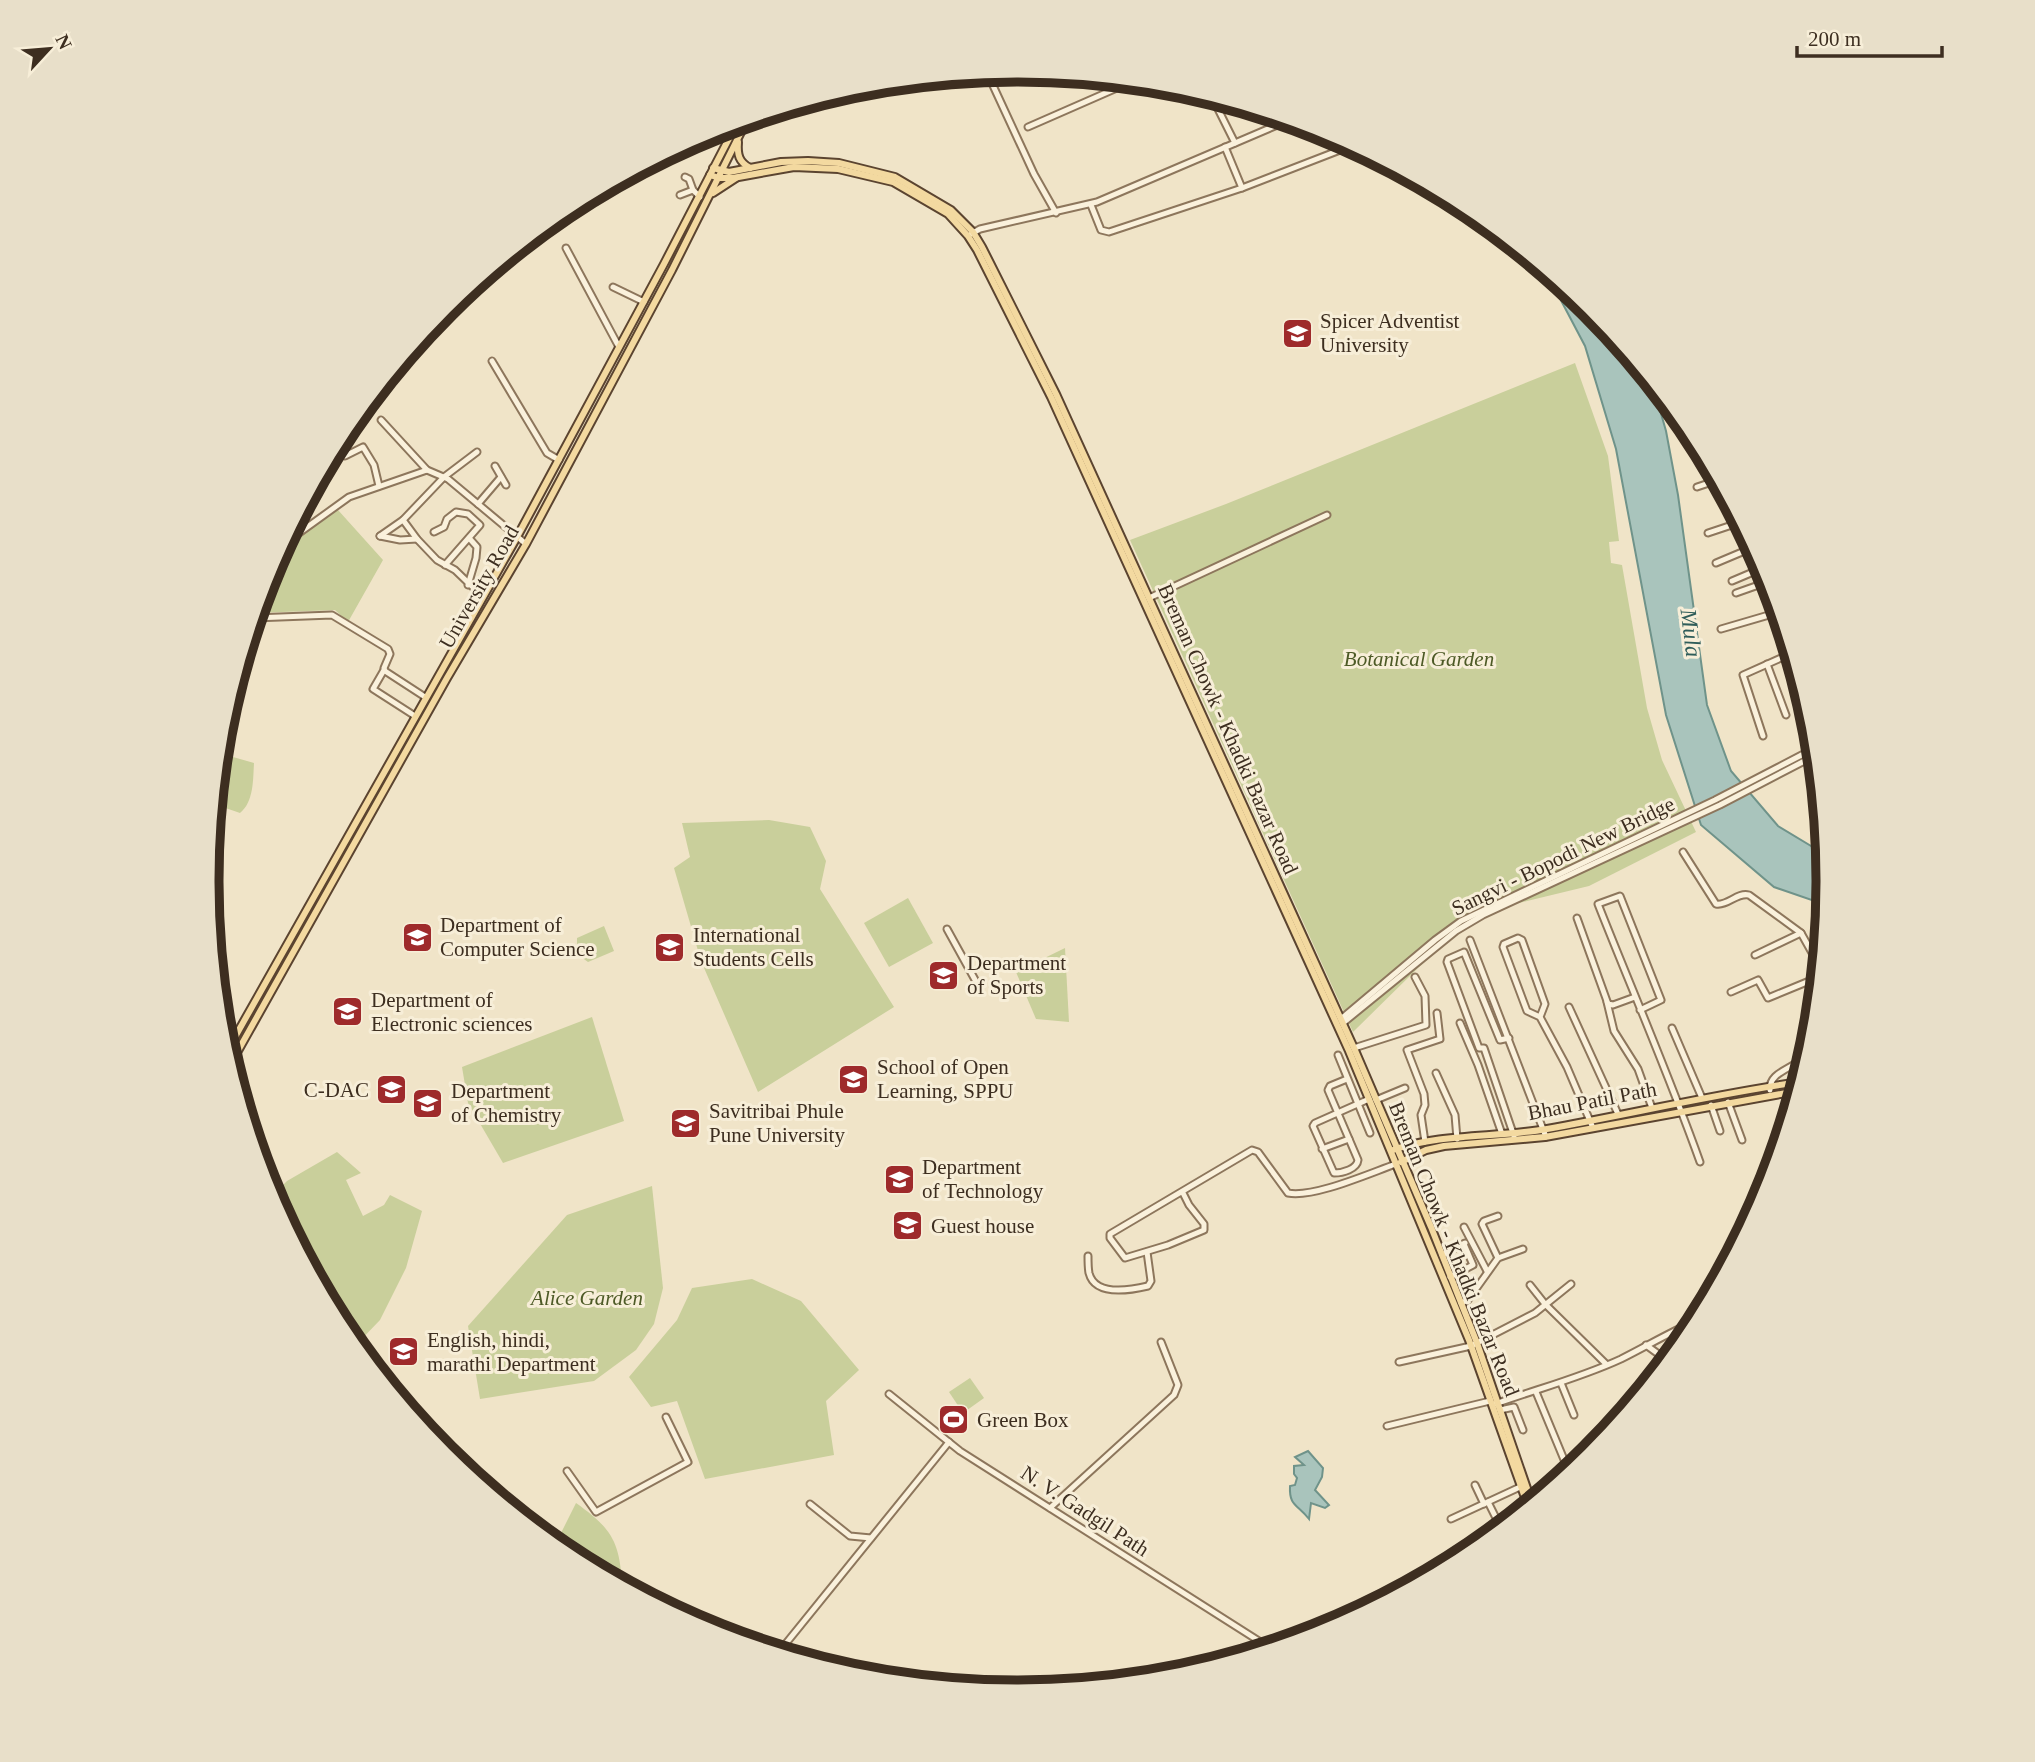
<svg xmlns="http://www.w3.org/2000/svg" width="2035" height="1762" font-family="'Times New Roman',serif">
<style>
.green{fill:#c9cf9b}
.water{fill:#a9c4bc;stroke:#6f938a;stroke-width:2}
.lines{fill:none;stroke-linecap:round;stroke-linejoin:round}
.minor-casing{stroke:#8d765c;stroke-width:9}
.major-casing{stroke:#5b4430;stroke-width:10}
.minor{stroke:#faf1dc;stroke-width:5}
.major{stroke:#f3d9a0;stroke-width:6}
.labels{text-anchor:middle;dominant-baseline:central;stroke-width:6;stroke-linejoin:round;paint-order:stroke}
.poi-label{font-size:21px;fill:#3d2e20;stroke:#f7eed8;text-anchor:start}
.street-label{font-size:21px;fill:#3d2e20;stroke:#f7eed8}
.park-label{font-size:21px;font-style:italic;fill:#4d5a26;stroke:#f7eed8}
.water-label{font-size:23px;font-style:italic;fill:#2f5d5a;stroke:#f7eed8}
.rim{fill:none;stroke:#3d2e20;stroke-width:9}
</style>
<rect width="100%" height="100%" fill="#f0e4c8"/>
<!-- green -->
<g class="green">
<polygon points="1575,363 1608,456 1619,541 1609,542 1611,563 1622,565 1647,708 1662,760 1696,832 1589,886 1507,906 1482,919 1452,938 1419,967 1353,1032 1130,540 1226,504"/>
<path d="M338,510L383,560L348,622L335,610L255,613C260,599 263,584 268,571C277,548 315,517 338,510Z"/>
<path d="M219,753L254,763C253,779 254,802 240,813L214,804Z"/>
<polygon points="769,820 810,827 826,861 820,889 894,1007 758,1092 701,961 674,868 690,857 682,823"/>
<polygon points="908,898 933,943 889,967 864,923"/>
<polygon points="604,926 614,951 588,962 577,954 577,938"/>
<polygon points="1065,948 1069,1022 1036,1019 1016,972"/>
<polygon points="592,1017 624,1121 503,1163 468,1103 462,1067"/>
<polygon points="337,1152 361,1173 346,1180 363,1216 384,1205 390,1195 422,1211 406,1268 380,1320 355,1346 343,1331 271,1197 287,1181"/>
<polygon points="652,1186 663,1288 654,1324 636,1350 594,1381 480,1399 468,1326 567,1215"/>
<polygon points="752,1279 801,1301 859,1370 826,1401 834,1455 705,1479 677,1401 651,1407 629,1377 677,1320 692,1288"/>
<polygon points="970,1378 984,1398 963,1413 949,1392"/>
<polygon points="953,1406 967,1425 955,1434 941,1414"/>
<path d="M576,1503C611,1528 620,1541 622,1585L567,1555L542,1535L561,1533Z"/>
</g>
<!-- water -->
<g class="water">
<polygon points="1545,270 1591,308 1652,382 1666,431 1678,495 1707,705 1731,771 1778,826 1826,855 1828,881 1826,905 1774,887 1701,825 1666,715 1616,449 1585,346"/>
<path d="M1308,1451L1323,1468L1322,1477L1315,1490L1329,1505L1325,1508L1311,1503L1309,1519C1297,1504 1289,1506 1290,1486L1295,1485L1297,1478L1294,1474V1466L1304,1465L1295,1457Z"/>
</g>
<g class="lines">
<defs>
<g id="minor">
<polyline points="990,79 1034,174 1056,213"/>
<polyline points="1212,97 1235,143"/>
<polyline points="1028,127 1133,81"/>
<polyline points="1225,147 1242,188"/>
<polyline points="685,177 689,179 693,190"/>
<polyline points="680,195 693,190 700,197"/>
<polyline points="1091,205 1101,230 1109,232 1242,188 1353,145"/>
<polyline points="971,234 980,229 1097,202 1289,120"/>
<polyline points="566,248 619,347"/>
<polyline points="613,287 644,302"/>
<polyline points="492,361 547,453 559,460"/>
<polyline points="381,420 427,470"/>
<polyline points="1687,437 1695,436"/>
<polyline points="477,452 444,477 403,520 417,539 437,560 455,570 482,596"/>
<polyline points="345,456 363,447 374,465 379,486"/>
<polyline points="495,466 506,485"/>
<polyline points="1697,487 1718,480"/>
<polyline points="478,504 501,477"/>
<polyline points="434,532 444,527 447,519 456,512 468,514 480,525 445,565"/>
<polyline points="1708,533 1741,522"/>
<polyline points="380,536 400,540 417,539"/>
<polyline points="380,536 403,520"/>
<polyline points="281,546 349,497 427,470 448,479 526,544"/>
<polyline points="1761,559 1788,640"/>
<polyline points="1716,563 1754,547"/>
<polyline points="1732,581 1765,567"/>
<polyline points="468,585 476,558 477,547 469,538"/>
<polyline points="1736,593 1770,581"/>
<polyline points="1149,598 1327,515"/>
<polyline points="254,618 332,615 388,649 390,654 384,668 385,671 425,697"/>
<polyline points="1721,629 1779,612"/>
<polyline points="1767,664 1786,715"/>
<polyline points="384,670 373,689 415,716"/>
<polyline points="1763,736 1743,675 1792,653"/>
<path d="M1683,852L1716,904C1728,906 1737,892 1749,895L1801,933L1820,967"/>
<polyline points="1577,918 1608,1004 1613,1005 1635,997"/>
<polyline points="947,929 979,987"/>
<polyline points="1470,940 1546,1137"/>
<polyline points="1755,955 1801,933"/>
<polyline points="1731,992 1758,980 1768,998 1819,977"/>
<polyline points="1607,1002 1614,1031 1638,1069 1652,1108"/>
<polyline points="1569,1007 1618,1114"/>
<path d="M1640,1010L1661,1000L1620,896L1598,904C1632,990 1669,1075 1700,1162"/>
<polyline points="1540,1017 1527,1011 1503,947 1504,944 1518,938 1522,940 1545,1004 1540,1017 1567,1067 1593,1128"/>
<polyline points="1341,1019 1435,940 1461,921 1715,800 1815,748"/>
<polyline points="1343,1023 1456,931 1483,915 1720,805 1816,755"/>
<polyline points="1460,1023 1478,1065 1502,1134"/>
<polyline points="1672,1028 1702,1098"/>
<polyline points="1509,1038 1500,1040 1464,952 1448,959 1447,962 1479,1048 1484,1048 1514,1136"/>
<polyline points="1354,1048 1426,1025 1425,996 1415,977"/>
<polyline points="1338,1055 1370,1133"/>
<polyline points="1436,1073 1455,1115 1457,1139"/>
<path d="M1347,1079L1330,1086L1328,1090L1358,1160C1357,1169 1343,1173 1334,1173L1313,1126L1315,1123L1369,1099"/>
<path d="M1770,1090C1769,1073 1789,1070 1800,1060C1804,1056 1807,1050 1811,1046"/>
<polyline points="1376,1100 1405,1088"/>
<polyline points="1728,1102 1742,1140"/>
<polyline points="1711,1105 1720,1131"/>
<polyline points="1425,1142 1421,1115 1425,1105 1424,1094 1407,1050 1440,1039 1437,1013"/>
<polyline points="1322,1149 1349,1139"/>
<path d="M1183,1193L1189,1205L1204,1224V1230L1168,1245L1125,1258L1110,1238V1234L1252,1150L1258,1152L1288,1193C1314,1198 1370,1173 1396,1164"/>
<polyline points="1498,1216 1484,1221 1482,1224 1498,1258"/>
<polyline points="1464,1227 1487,1271"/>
<polyline points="1442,1255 1465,1243"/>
<path d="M1088,1256C1088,1261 1088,1268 1089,1273C1095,1297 1131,1290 1148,1286L1151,1281L1147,1252"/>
<polyline points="1450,1277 1473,1265 1464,1244"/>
<polyline points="1530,1285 1545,1304 1606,1364"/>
<polyline points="1461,1303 1468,1300 1498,1258 1523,1249"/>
<polyline points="1646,1345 1668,1361"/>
<polyline points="1399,1362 1471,1346 1535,1313 1571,1284"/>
<polyline points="1561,1383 1574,1415"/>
<polyline points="1536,1392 1565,1462 1590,1455"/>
<polyline points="889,1394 960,1451 1270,1648"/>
<path d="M1495,1404C1537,1389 1580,1378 1621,1359C1647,1346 1672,1331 1698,1320"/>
<polyline points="1500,1410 1514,1407 1523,1430"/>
<polyline points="1387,1426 1490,1401"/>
<polyline points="567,1471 596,1512 688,1462 666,1417"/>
<polyline points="1475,1485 1484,1504"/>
<polyline points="1488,1502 1497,1520"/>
<polyline points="810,1504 850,1536 871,1538"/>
<polyline points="1050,1508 1174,1395 1178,1385 1161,1342"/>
<polyline points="1451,1519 1520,1487"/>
<polyline points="779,1652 949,1442"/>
</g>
<g id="major">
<path d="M738,142C737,155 739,162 750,168"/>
<polyline points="713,168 729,172 781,162 808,161 839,163 895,177 951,210 973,232 982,247 1056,394 1354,1048 1431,1227 1477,1343 1532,1503"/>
<polyline points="710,175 719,178 733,178 794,167 838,169 893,182 948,214 968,236 977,250 1051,397 1349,1051 1469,1340 1528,1506"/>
<polyline points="713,193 736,178"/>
<polyline points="226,1053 517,537 664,264 737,123"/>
<polyline points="230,1065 447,678 526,544 672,270 747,120"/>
<path d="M1393,1150C1442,1133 1496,1138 1547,1129C1631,1114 1715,1094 1800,1082"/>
<polyline points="1401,1162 1426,1150 1444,1146 1545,1137 1797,1091"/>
</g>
</defs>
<!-- minor casing -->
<use href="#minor" class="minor-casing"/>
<!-- major casing -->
<use href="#major" class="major-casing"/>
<!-- minor -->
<use href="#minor" class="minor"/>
<!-- major -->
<use href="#major" class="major"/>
</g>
<!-- icons -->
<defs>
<symbol id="university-square" viewBox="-11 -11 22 22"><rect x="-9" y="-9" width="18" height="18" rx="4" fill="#9e2a2b" stroke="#f7eed8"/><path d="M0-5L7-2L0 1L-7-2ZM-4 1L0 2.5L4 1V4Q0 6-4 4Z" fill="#fff"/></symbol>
<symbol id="stadium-square" viewBox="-11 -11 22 22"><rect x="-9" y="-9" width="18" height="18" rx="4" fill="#9e2a2b" stroke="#f7eed8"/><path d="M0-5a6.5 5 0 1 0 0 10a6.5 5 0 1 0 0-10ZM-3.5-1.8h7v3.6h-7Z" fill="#fff"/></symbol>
</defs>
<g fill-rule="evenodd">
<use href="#university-square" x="1280" y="316" width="35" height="35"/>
<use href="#university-square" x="400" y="920" width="35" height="35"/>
<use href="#university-square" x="652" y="930" width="35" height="35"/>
<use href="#university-square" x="926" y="958" width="35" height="35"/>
<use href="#university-square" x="330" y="994" width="35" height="35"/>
<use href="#university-square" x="836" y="1062" width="35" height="35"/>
<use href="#university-square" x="374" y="1072" width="35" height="35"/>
<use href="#university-square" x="410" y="1086" width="35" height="35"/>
<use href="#university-square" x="668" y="1106" width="35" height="35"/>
<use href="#university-square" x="882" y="1162" width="35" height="35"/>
<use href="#university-square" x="890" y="1208" width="35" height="35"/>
<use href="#university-square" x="386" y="1334" width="35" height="35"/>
<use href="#stadium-square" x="936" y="1402" width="35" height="35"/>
</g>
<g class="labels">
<!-- poi labels -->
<g class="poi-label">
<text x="1320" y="321">Spicer Adventist<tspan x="1320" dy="24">University</tspan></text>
<text x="440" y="925">Department of<tspan x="440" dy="24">Computer Science</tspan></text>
<text x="693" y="935">International<tspan x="693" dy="24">Students Cells</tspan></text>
<text x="967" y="963">Department<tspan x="967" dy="24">of Sports</tspan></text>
<text x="371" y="1000">Department of<tspan x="371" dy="24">Electronic sciences</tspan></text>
<text x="877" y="1067">School of Open<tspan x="877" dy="24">Learning, SPPU</tspan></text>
<text x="369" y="1090" text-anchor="end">C-DAC</text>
<text x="451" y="1091">Department<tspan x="451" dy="24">of Chemistry</tspan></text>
<text x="709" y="1111">Savitribai Phule<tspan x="709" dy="24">Pune University</tspan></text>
<text x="922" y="1167">Department<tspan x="922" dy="24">of Technology</tspan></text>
<text x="931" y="1226">Guest house</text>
<text x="427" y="1340">English, hindi,<tspan x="427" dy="24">marathi Department</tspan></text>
<text x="977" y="1420">Green Box</text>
</g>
<!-- street labels -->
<g class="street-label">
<text transform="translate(479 587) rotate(-60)">University Road</text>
<text transform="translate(1228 729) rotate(66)">Breman Chowk - Khadki Bazar Road</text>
<text transform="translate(1563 856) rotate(-26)">Sangvi - Bopodi New Bridge</text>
<text transform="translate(1592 1101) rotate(-11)">Bhau Patil Path</text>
<text transform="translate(1454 1249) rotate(68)">Breman Chowk - Khadki Bazar Road</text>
<text transform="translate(1085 1511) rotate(33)">N. V. Gadgil Path</text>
</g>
<!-- park labels -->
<g class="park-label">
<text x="1419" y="659">Botanical Garden</text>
<text x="587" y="1298">Alice Garden</text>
</g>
<!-- water labels -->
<g class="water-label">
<text transform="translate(1691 633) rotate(83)">Mula</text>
</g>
</g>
<!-- crop -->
<path d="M0 0H2035V1762H0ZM1017 82H1018A798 798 0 0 1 1816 880V882A798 798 0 0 1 1018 1680H1017A798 798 0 0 1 219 882V880A798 798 0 0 1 1017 82Z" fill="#e8dfc9" fill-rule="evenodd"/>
<path class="rim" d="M1017 82H1018A798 798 0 0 1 1816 880V882A798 798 0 0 1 1018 1680H1017A798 798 0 0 1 219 882V880A798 798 0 0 1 1017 82Z"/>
<!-- north arrow -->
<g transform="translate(49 49) rotate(64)" stroke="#f7eed8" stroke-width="5" paint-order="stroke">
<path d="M0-5L12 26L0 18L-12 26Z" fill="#3d2e20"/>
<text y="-10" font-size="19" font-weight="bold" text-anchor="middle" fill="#3d2e20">N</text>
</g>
<!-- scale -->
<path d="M1797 46v10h145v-10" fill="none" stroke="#3d2e20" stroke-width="3.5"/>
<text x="1808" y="46" font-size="21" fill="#3d2e20" stroke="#f7eed8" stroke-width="5" paint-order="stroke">200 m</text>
</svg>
